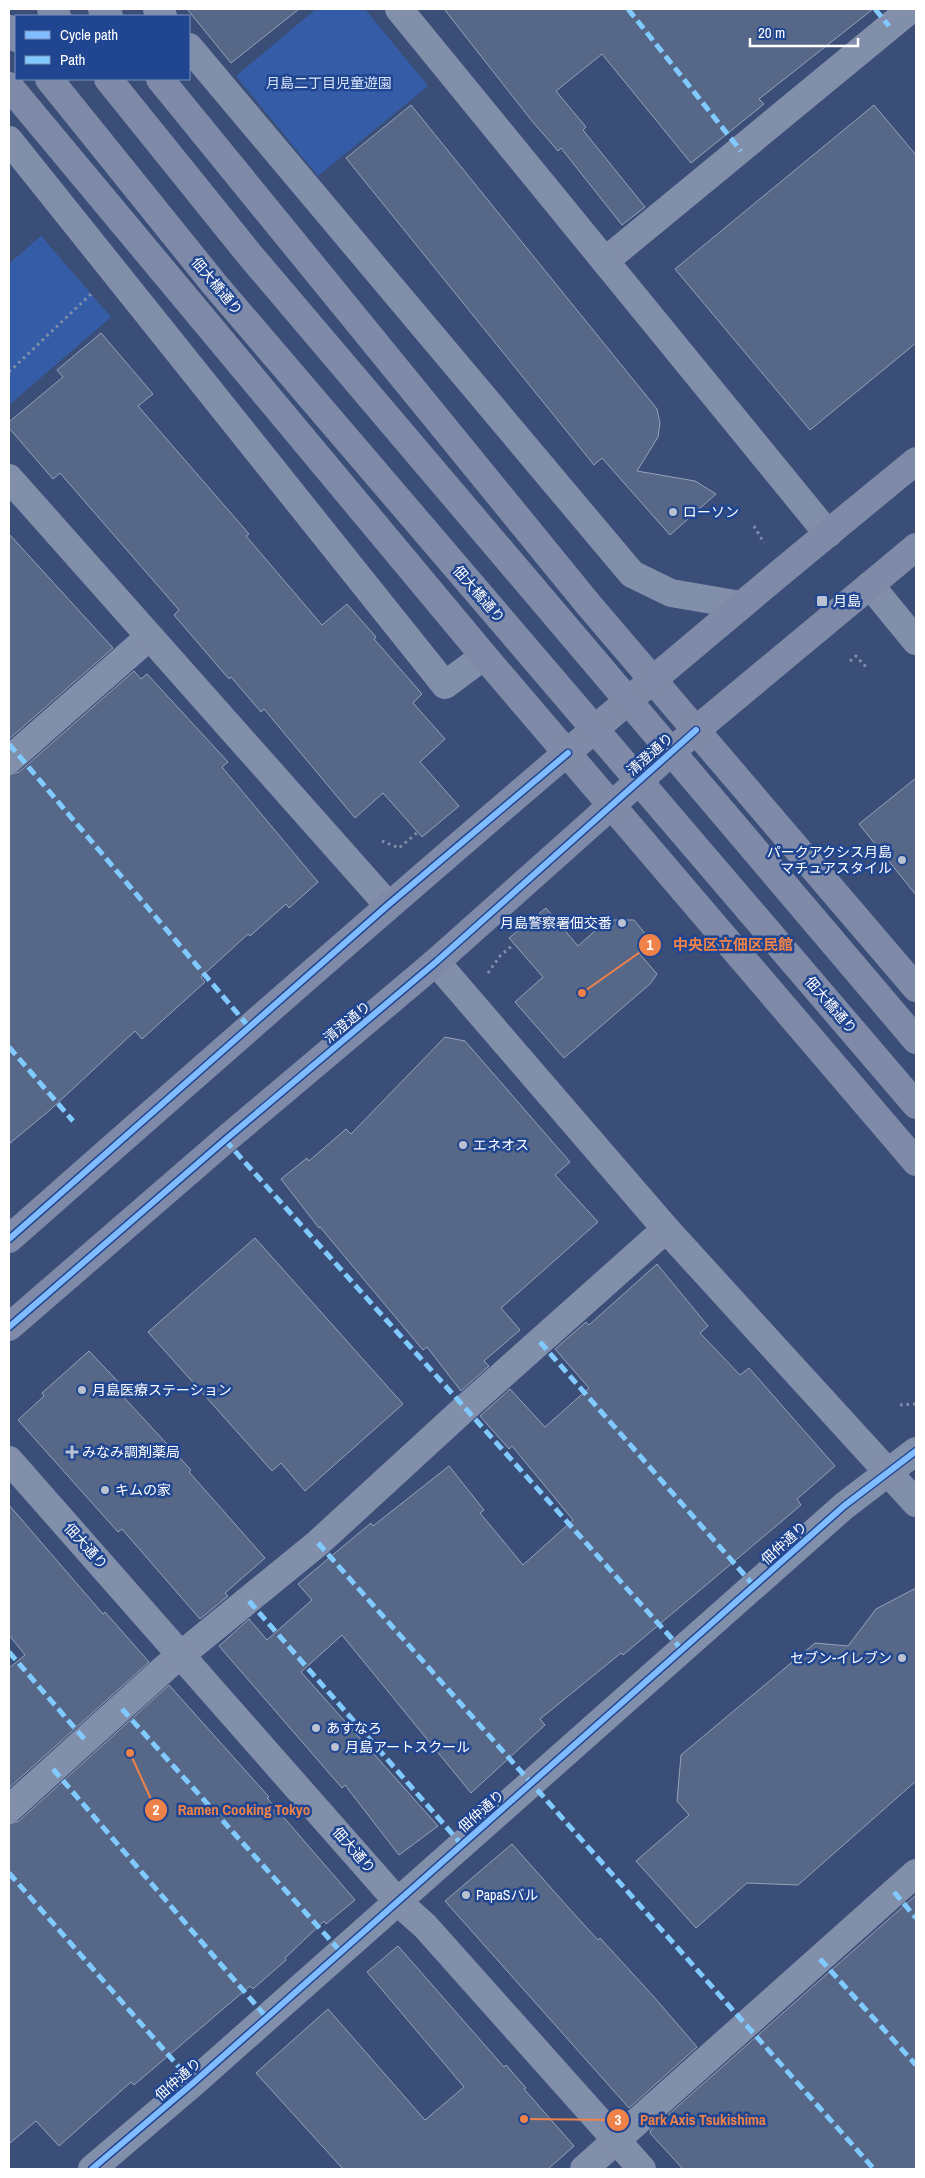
<svg xmlns="http://www.w3.org/2000/svg" width="925" height="2178" font-family="'Archivo Narrow','Noto Sans JP',sans-serif">
<style>
.green{fill:#355da7}
.building{fill:#566787;stroke:#96a2b9}
.lines{fill:none;stroke-linecap:round;stroke-linejoin:round}
.path{stroke:#828fab;stroke-width:3;stroke-dasharray:2.5 4;stroke-linecap:butt}
.minor{stroke:#828fab;stroke-width:28}
.tertiary{stroke:#828fab;stroke-width:28}
.secondary{stroke:#7e8aa7;stroke-width:28}
.secondary-bridge{stroke:#7e8aa7;stroke-width:28}
.quiet{stroke:#80caff;stroke-width:5;stroke-dasharray:10 5;stroke-linecap:butt}
.cycleway-casing{stroke:#214691;stroke-width:9}
.cycleway{stroke:#80bcff;stroke-width:6}
.poi-dot{fill:#bac1d0;stroke:#214691;stroke-width:2}
.labels{text-anchor:middle;dominant-baseline:central;stroke-width:5;stroke-linejoin:round;paint-order:stroke}
.park-label{font-size:14px;fill:#d7e3f9;stroke:#214691}
.street-label{font-size:14px;fill:#fff;stroke:#214691}
.poi-label{font-size:14px;fill:#fff;stroke:#214691;text-anchor:start}
.leader{fill:none;stroke:#ee8249;stroke-width:2}
.callout-dot{fill:#ee8249;stroke:#214691;stroke-width:2}
.mark-label{font-size:15px;text-anchor:middle;font-weight:bold;fill:#fff}
.callout-label{font-size:15px;text-anchor:middle;font-weight:bold;fill:#ee8249;stroke:#214691;stroke-width:5;stroke-linejoin:round;paint-order:stroke}
</style>
<rect width="100%" height="100%" fill="#3a4e78"/>
<!-- green -->
<g class="green">
<polygon points="316,9 365,9 428,86 318,176 236,76"/>
<polygon points="41,236 111,317 9,405 9,264"/>
</g>
<!-- building -->
<g class="building">
<polygon points="187,9 299,9 231,63"/>
<polygon points="444,9 873,9 759,99 764,104 691,163 602,54 556,91 586,127 583,130 645,207 622,225 561,148 558,151 532,121"/>
<polygon points="411,105 657,409 660,423 658,437 637,471 695,481 716,494 670,535 602,458 594,465 346,158"/>
<polygon points="874,105 916,155 916,343 810,430 675,269"/>
<polygon points="101,333 153,394 138,406 249,534 246,536 322,625 347,604 376,637 374,639 422,694 413,703 445,739 420,762 459,806 422,837 383,793 355,818 264,709 261,712 231,677 229,679 174,615 179,610 60,473 53,479 9,428 9,422 63,377 57,370"/>
<polygon points="9,534 113,648 9,739"/>
<polygon points="134,671 141,679 147,674 228,762 222,767 318,882 289,908 286,904 250,936 248,934 201,977 205,982 142,1039 135,1031 50,1110 9,1144 9,775 19,772"/>
<polygon points="916,778 916,895 859,824"/>
<polygon points="546,908 578,946 597,929 612,927 613,920 634,920 651,941 638,952 657,974 650,984 564,1058 515,1002 543,977 509,938"/>
<polygon points="445,1037 465,1041 570,1162 555,1175 598,1222 501,1308 520,1330 484,1361 489,1366 461,1391 427,1347 423,1350 320,1227 319,1228 281,1179 307,1158 309,1161 346,1129 351,1134"/>
<polygon points="255,1238 403,1404 305,1491 281,1463 272,1471 148,1332"/>
<polygon points="657,1264 708,1326 700,1333 740,1375 749,1368 835,1466 797,1499 801,1505 623,1655 621,1653 540,1719 545,1725 471,1793 342,1635 301,1672 438,1826 399,1855 345,1785 342,1788 219,1646 249,1619 267,1640 312,1600 298,1584 371,1523 373,1526 449,1466 484,1510 480,1513 523,1565 573,1520 512,1446 509,1449 480,1416 510,1389 545,1427 589,1388 555,1349 586,1322 589,1325"/>
<polygon points="89,1351 123,1387 118,1391 191,1470 189,1472 265,1558 225,1593 228,1596 200,1619 122,1529 118,1532 18,1420 44,1396 42,1393"/>
<polygon points="9,1505 103,1614 105,1612 149,1662 9,1788 9,1668 25,1655 9,1635"/>
<polygon points="916,1588 916,1781 798,1885 747,1883 696,1928 636,1861 689,1815 677,1801 681,1755 815,1643 848,1646 876,1609"/>
<polygon points="169,1685 269,1797 267,1798 355,1900 326,1924 324,1921 285,1958 286,1960 253,1989 250,1986 134,2085 131,2082 59,2146 36,2121 9,2144 9,1824 19,1821"/>
<polygon points="512,1844 575,1915 598,1940 600,1938 654,1997 697,2047 629,2108 445,1901"/>
<polygon points="916,1895 916,2169 683,2169 650,2133 651,2130"/>
<polygon points="398,1946 504,2067 506,2065 526,2088 524,2089 574,2146 548,2169 343,2169 256,2073 328,2009 425,2120 464,2087 367,1972"/>
</g>
<g class="lines">
<!-- path -->
<g class="path">
<polyline points="9,372 92,293"/>
<polyline points="754,526 764,543"/>
<polyline points="850,661 856,656 868,669"/>
<polyline points="382,841 399,848 418,832"/>
<polyline points="488,973 500,956 514,944"/>
<polyline points="900,1405 916,1404"/>
</g>
<!-- minor -->
<g class="minor">
<polyline points="157,9 163,16"/>
<polyline points="189,47 632,574 671,593 741,605"/>
<polyline points="9,140 445,685 484,656"/>
<polyline points="605,261 911,9"/>
<polyline points="9,760 149,637"/>
<polyline points="9,1809 165,1668 318,1543 464,1409 666,1229"/>
<polyline points="584,2169 916,1873"/>
</g>
<!-- tertiary -->
<g class="tertiary">
<polyline points="399,9 828,534"/>
<polyline points="9,478 388,905"/>
<polyline points="870,585 916,641"/>
<polyline points="436,962 666,1229 916,1503"/>
<polyline points="9,1460 398,1902 425,1926 642,2169"/>
<polyline points="92,2169 193,2083 844,1506 916,1451"/>
</g>
<!-- secondary -->
<g class="secondary">
<polyline points="51,9 57,16"/>
<polyline points="102,9 109,16"/>
<polyline points="9,29 16,38"/>
<polyline points="160,79 588,604 916,988"/>
<polyline points="9,86 484,656 916,1162"/>
<path d="M9,1239C308,975 607,713 916,461"/>
<polyline points="9,1327 225,1140 436,962 696,730 916,547"/>
</g>
<!-- secondary-bridge -->
<g class="secondary-bridge">
<polyline points="49,79 215,285 916,1105"/>
<polyline points="108,79 249,254 916,1040"/>
</g>
<!-- quiet -->
<g class="quiet">
<polyline points="628,9 741,151"/>
<polyline points="875,9 889,26"/>
<polyline points="9,744 249,1027"/>
<polyline points="9,1047 73,1121"/>
<polyline points="225,1140 682,1650"/>
<polyline points="540,1342 755,1587"/>
<polyline points="318,1543 874,2169"/>
<polyline points="249,1601 462,1845"/>
<polyline points="9,1652 86,1741"/>
<polyline points="122,1709 341,1952"/>
<polyline points="53,1769 267,2018"/>
<polyline points="9,1873 193,2083"/>
<polyline points="894,1892 916,1918"/>
<polyline points="820,1959 916,2065"/>
</g>
<defs>
<g id="cycleway">
<polyline points="9,1239 388,905 568,753"/>
<polyline points="9,1327 225,1140 436,962 696,730"/>
<polyline points="92,2169 193,2083 844,1506 916,1451"/>
</g>
</defs>
<!-- cycleway casing -->
<use href="#cycleway" class="cycleway-casing"/>
<!-- cycleway -->
<use href="#cycleway" class="cycleway"/>
</g>
<!-- markers -->
<g class="poi-dot">
<circle cx="673" cy="512" r="5"/>
<rect x="816" y="595" width="12" height="12" rx="2.5"/>
<circle cx="902" cy="860" r="5"/>
<circle cx="622" cy="923" r="5"/>
<circle cx="463" cy="1145" r="5"/>
<circle cx="82" cy="1390" r="5"/>
<path d="M69.5 1444.5h5v5h5v5h-5v5h-5v-5h-5v-5h5z"/>
<circle cx="105" cy="1490" r="5"/>
<circle cx="902" cy="1658" r="5"/>
<circle cx="316" cy="1728" r="5"/>
<circle cx="335" cy="1747" r="5"/>
<circle cx="466" cy="1895" r="5"/>
</g>
<g class="labels">
<!-- park labels -->
<g class="park-label">
<text x="329" y="83">月島二丁目児童遊園</text>
</g>
<!-- street labels -->
<g class="street-label">
<text transform="translate(217 286) rotate(50)">佃大橋通り</text>
<text transform="translate(479 594) rotate(49)">佃大橋通り</text>
<text transform="translate(650 754) rotate(-41)">清澄通り</text>
<text transform="translate(831 1005) rotate(49)">佃大橋通り</text>
<text transform="translate(347 1022) rotate(-40)">清澄通り</text>
<text transform="translate(784 1543) rotate(-42)">佃仲通り</text>
<text transform="translate(86 1546) rotate(48)">佃大通り</text>
<text transform="translate(481 1811) rotate(-41)">佃仲通り</text>
<text transform="translate(354 1850) rotate(49)">佃大通り</text>
<text transform="translate(178 2079) rotate(-41)">佃仲通り</text>
</g>
<!-- poi labels -->
<g class="poi-label">
<text x="683" y="512">ローソン</text>
<text x="833" y="601">月島</text>
<text x="892" y="852" text-anchor="end">パークアクシス月島<tspan x="892" dy="16">マチュアスタイル</tspan></text>
<text x="612" y="923" text-anchor="end">月島警察署佃交番</text>
<text x="473" y="1145">エネオス</text>
<text x="92" y="1390">月島医療ステーション</text>
<text x="82" y="1452">みなみ調剤薬局</text>
<text x="115" y="1490">キムの家</text>
<text x="892" y="1658" text-anchor="end">セブン-イレブン</text>
<text x="326" y="1728">あすなろ</text>
<text x="345" y="1747">月島アートスクール</text>
<text x="476" y="1895">PapaSバル</text>
</g>
</g>
<!-- callouts -->
<path class="leader" d="M582 993L650 945M130 1753L156 1810M524 2119L618 2120"/>
<g class="callout-dot">
<circle cx="582" cy="993" r="5"/>
<circle cx="130" cy="1753" r="5"/>
<circle cx="524" cy="2119" r="5"/>
<circle cx="650" cy="945" r="12"/>
<circle cx="156" cy="1810" r="12"/>
<circle cx="618" cy="2120" r="12"/>
</g>
<g class="mark-label">
<text x="650" y="950">1</text>
<text x="156" y="1815">2</text>
<text x="618" y="2125">3</text>
</g>
<g class="callout-label">
<text x="733" y="950">中央区立佃区民館</text>
<text x="244" y="1815">Ramen Cooking Tokyo</text>
<text x="703" y="2125">Park Axis Tsukishima</text>
</g>
<!-- border -->
<rect width="925" height="2178" fill="none" stroke="#ffffff" stroke-width="20"/>
<!-- legend -->
<rect x="15" y="15" width="175" height="65" fill="#214691" stroke="#7a90bd"/>
<rect x="25" y="31" width="25" height="8" fill="#80bcff" stroke="#7a90bd"/>
<text x="60" y="40" font-size="15" fill="#ffffff">Cycle path</text>
<rect x="25" y="56" width="25" height="8" fill="#80caff" stroke="#7a90bd"/>
<text x="60" y="65" font-size="15" fill="#ffffff">Path</text>
<!-- scale -->
<path d="M750 38v8h108v-8" fill="none" stroke="#ffffff" stroke-width="2.5"/>
<text x="758" y="38" font-size="15" fill="#ffffff" stroke="#214691" stroke-width="4" paint-order="stroke">20 m</text>
</svg>
